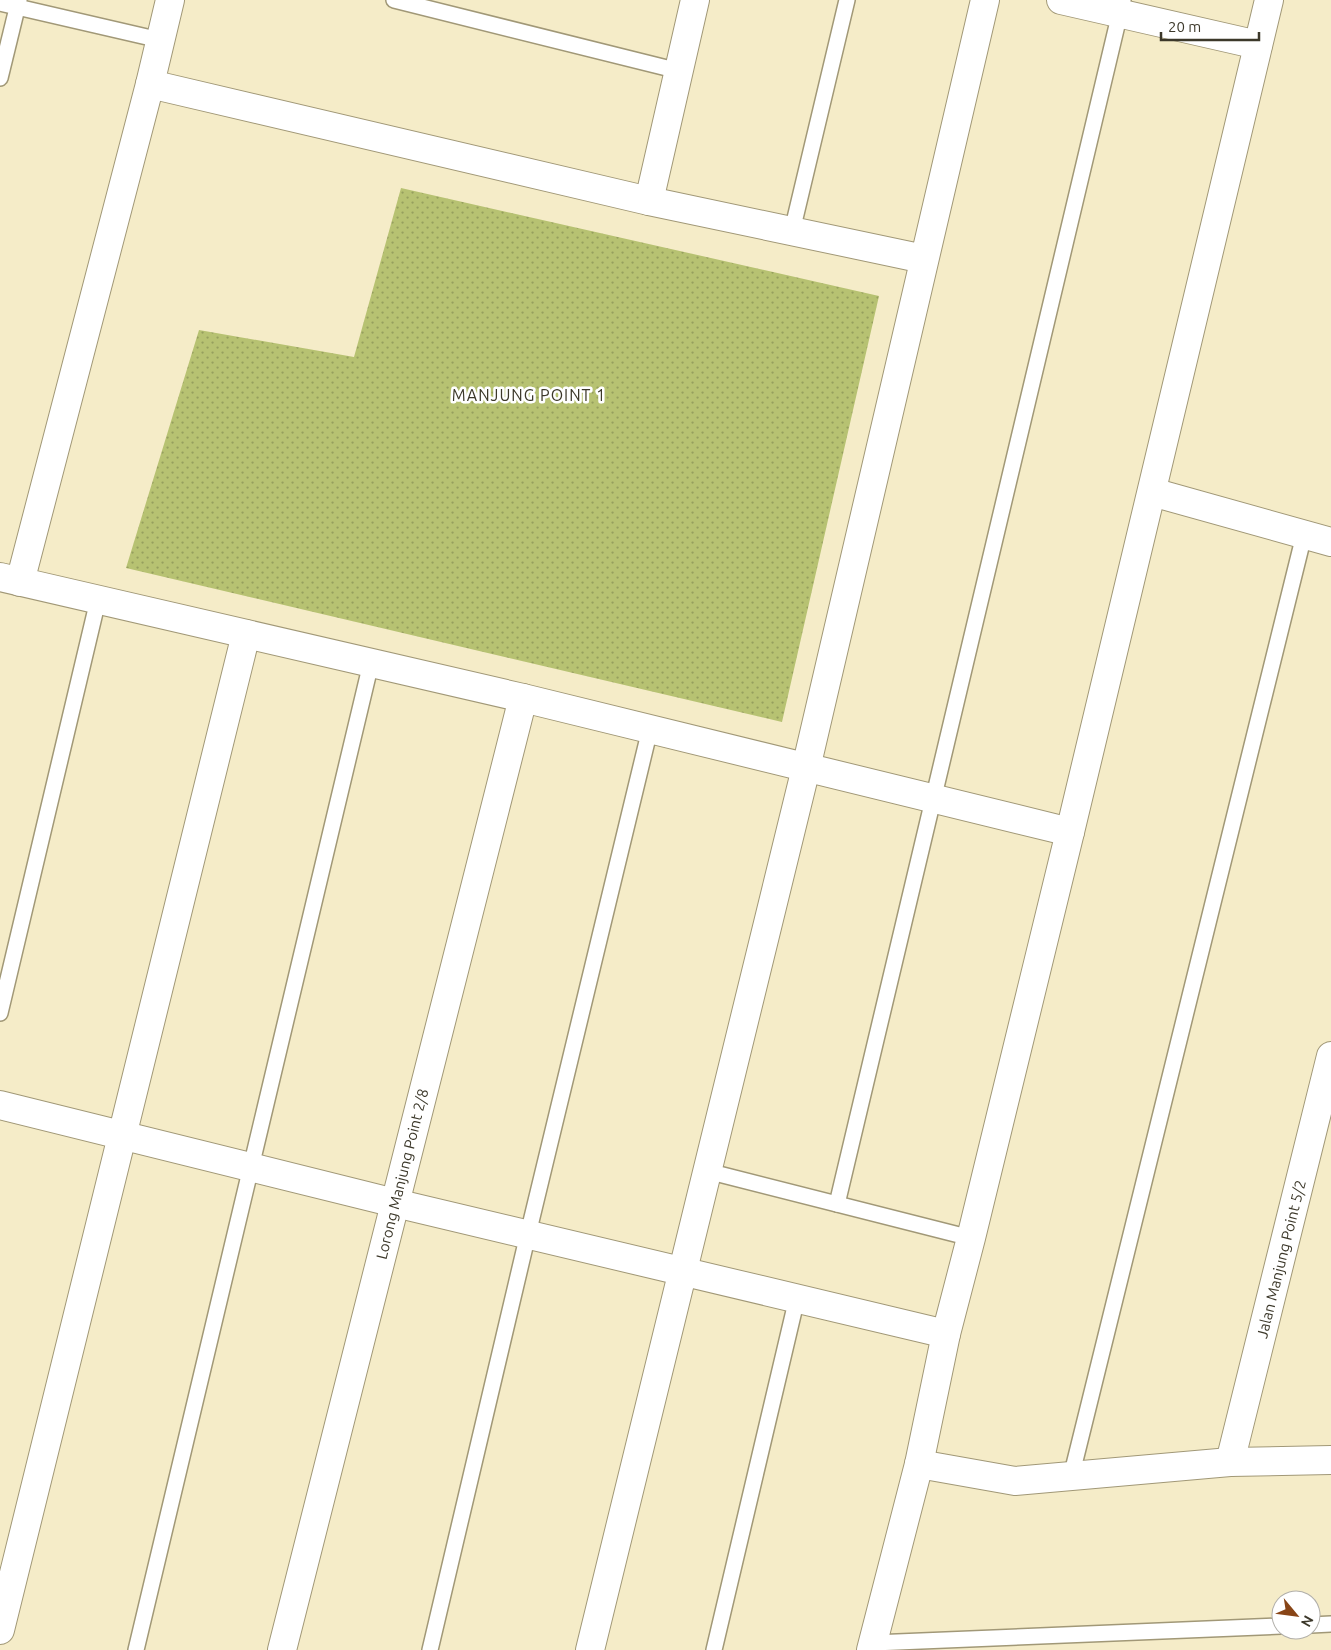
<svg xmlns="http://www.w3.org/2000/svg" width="1331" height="1650" font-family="Ubuntu,sans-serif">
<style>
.park{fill:url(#park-dots)}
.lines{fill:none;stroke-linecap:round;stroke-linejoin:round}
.service-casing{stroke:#a19877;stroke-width:18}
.minor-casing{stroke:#a19877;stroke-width:30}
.service{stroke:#fff;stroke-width:15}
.minor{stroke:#fff;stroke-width:28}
.labels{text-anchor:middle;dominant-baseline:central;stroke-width:5;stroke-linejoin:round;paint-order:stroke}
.street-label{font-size:15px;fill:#3c382a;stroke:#fff}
.neighbourhood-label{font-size:16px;letter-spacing:1px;fill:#3c382a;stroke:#fff}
</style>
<defs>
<pattern id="park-dots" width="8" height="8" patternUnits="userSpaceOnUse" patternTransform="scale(1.25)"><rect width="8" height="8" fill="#b7c272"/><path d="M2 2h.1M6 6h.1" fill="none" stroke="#969f5e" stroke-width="1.8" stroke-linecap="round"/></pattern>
</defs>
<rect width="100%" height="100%" fill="#f5ecc8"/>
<!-- park -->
<polygon class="park" points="401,188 879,296 782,722 126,568 199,330 354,357"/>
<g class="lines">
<defs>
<g id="service">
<polyline points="394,0 679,71"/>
<polyline points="0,3 160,40"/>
<polyline points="0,78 19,0"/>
<polyline points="792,231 847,0"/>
<polyline points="0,1013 98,600"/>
<polyline points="707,1171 971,1238"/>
<polyline points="837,1204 1123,0"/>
<polyline points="1071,1477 1304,535"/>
<polyline points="1311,1625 1331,1624"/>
<polyline points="873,1643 1281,1626"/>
<polyline points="136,1650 371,663"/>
<polyline points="430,1650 528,1234 650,729"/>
<polyline points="714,1650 797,1298"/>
</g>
<g id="minor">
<polyline points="1061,0 1258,45"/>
<polyline points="150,84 649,201 924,259"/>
<polyline points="649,201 695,0"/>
<polyline points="1152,492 1331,542"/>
<polyline points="0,577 523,698 1070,832"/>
<polyline points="20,582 150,84 170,0"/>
<polyline points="0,1105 395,1203 946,1334"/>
<polyline points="1230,1462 1331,1056"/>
<polyline points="919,1464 1015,1481 1230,1462 1331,1460"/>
<polyline points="0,1630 246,634"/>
<polyline points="282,1650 523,698"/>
<polyline points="590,1650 806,768 985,0"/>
<polyline points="871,1650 919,1464 946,1334 971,1238 1070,832 1269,0"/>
</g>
</defs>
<!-- service casing -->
<use href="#service" class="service-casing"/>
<!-- minor casing -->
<use href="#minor" class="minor-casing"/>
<!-- service -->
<use href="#service" class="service"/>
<!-- minor -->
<use href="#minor" class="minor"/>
</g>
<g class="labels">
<!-- street labels -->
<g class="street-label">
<text transform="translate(402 1174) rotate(-76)">Lorong Manjung Point 2/8</text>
<text transform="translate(1281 1259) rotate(-76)">Jalan Manjung Point 5/2</text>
</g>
<!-- neighbourhood labels -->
<g class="neighbourhood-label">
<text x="529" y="395">MANJUNG POINT 1</text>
</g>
</g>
<!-- north arrow -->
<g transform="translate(1296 1615) rotate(119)"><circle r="24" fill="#ffffff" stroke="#b1afaa"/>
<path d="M0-4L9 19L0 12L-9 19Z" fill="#884517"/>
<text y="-8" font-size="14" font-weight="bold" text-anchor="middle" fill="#3c382a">N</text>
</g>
<!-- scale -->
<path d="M1161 32v8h98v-8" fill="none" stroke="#3c382a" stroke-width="2.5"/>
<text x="1168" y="32" font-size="15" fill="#3c382a" stroke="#ffffff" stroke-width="4" paint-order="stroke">20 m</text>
</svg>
